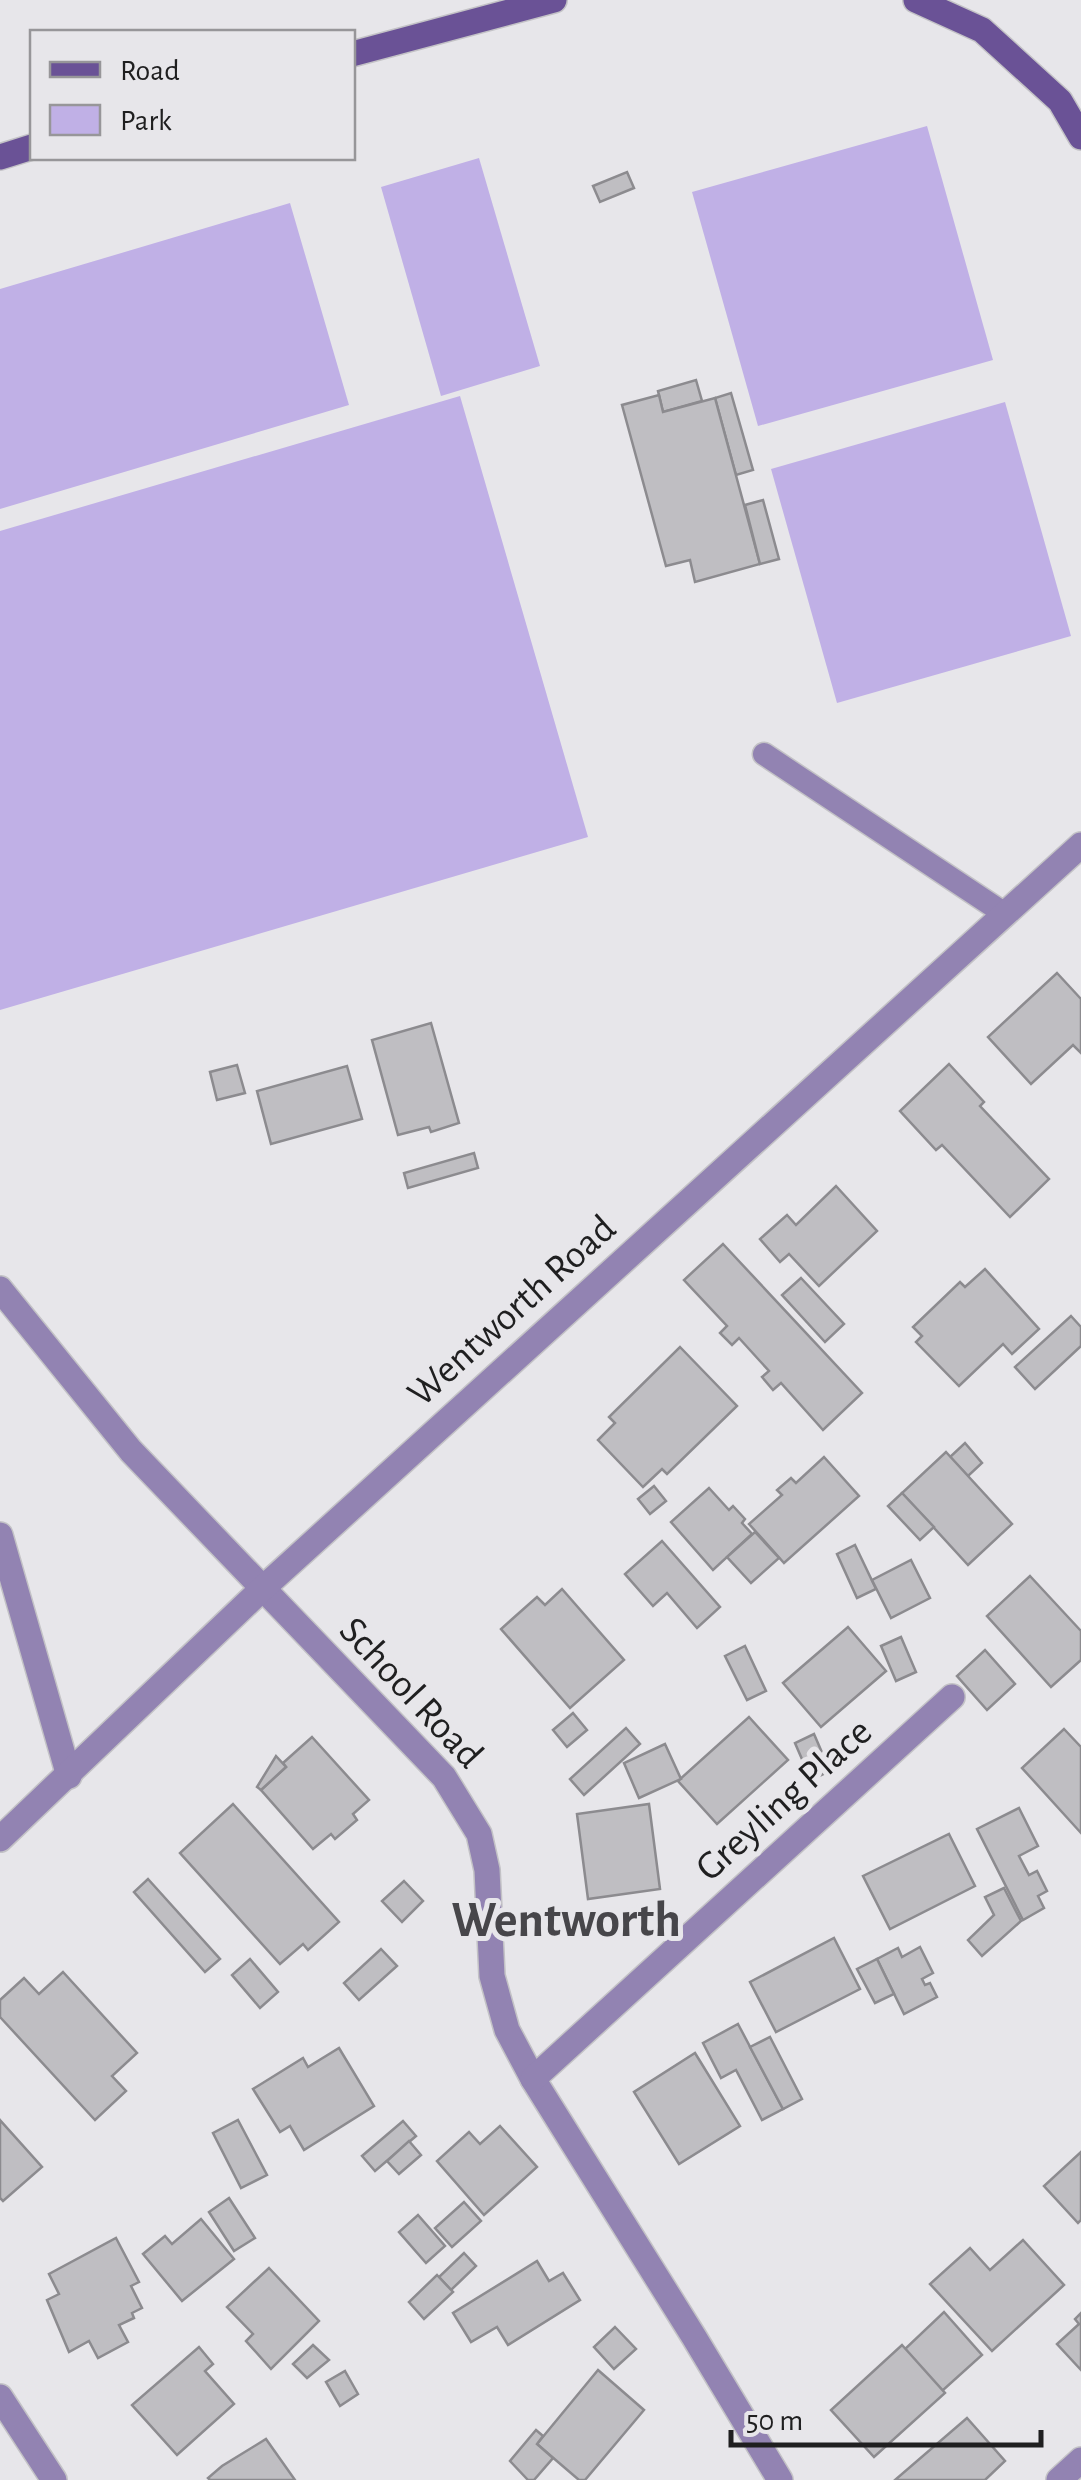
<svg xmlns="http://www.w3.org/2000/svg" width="1081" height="2480" font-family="'Alegreya Sans',sans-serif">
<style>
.green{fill:#c0b0e6}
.building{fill:#bfbec2;stroke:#8c8b8f;stroke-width:2.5}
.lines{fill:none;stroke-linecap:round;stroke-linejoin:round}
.lane-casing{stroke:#c3c2c6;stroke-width:25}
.street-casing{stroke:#c3c2c6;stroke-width:28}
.secondary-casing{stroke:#c3c2c6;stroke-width:28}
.lane{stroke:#9283b2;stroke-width:22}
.street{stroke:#9283b2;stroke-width:25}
.secondary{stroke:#6a5296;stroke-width:25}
.labels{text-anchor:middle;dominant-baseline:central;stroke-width:10;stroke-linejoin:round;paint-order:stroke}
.street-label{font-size:40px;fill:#1f1f20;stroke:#e7e6ea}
.district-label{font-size:50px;font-weight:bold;fill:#47464a;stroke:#e7e6ea}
</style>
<rect width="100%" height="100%" fill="#e7e6ea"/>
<!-- green -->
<g class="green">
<polygon points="927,126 993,360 758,426 692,192"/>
<polygon points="479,158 540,366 441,396 381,187"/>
<polygon points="290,203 349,405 0,509 0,289"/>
<polygon points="460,396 588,837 0,1010 0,531"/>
<polygon points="1005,402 1071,636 837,703 771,469"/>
</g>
<!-- building -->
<g class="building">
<polygon points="627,172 634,188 600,202 593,186"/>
<polygon points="696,380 702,401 663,412 658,391"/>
<polygon points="731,393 753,470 736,475 715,398"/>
<polygon points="659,395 663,412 715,398 760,564 695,582 690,560 666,566 622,405"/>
<polygon points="763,500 779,559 760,564 745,505"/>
<polygon points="1057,973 1081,999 1081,1053 1073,1045 1031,1084 988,1037"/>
<polygon points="431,1023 459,1123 431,1132 429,1127 398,1135 372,1040"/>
<polygon points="949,1064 984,1102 980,1106 1049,1179 1010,1217 942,1145 936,1150 900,1111"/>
<polygon points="237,1065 245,1093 217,1100 210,1072"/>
<polygon points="347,1066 362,1119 271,1144 257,1091"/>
<polygon points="474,1153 478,1168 408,1188 404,1173"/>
<polygon points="836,1186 877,1231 819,1286 789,1254 780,1262 760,1239 787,1215 796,1225"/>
<polygon points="723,1244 862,1393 823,1430 781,1383 773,1390 762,1377 769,1371 739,1338 732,1345 720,1333 727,1326 684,1280"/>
<polygon points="985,1269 1039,1329 1012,1354 1003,1344 959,1386 916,1342 922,1336 913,1327 960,1282 965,1287"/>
<polygon points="801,1278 844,1324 825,1342 782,1295"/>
<polygon points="1071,1316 1081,1327 1081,1346 1035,1389 1015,1367"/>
<polygon points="680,1347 737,1406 667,1474 662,1469 643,1487 598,1440 615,1423 609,1417"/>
<polygon points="965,1443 982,1463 968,1476 950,1457"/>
<polygon points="946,1452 1012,1524 968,1565 902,1493"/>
<polygon points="824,1457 859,1496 784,1563 749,1524 782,1495 777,1490 791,1478 796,1483"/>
<polygon points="654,1486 666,1501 650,1514 638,1499"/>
<polygon points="709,1488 729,1510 733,1506 745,1519 742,1523 752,1534 713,1570 671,1522"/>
<polygon points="902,1493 934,1527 920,1540 888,1506"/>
<polygon points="755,1532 779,1558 751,1583 727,1557"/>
<polygon points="662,1541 720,1607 697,1628 667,1593 653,1606 625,1574"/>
<polygon points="855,1545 876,1589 857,1598 837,1554"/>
<polygon points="911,1560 930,1598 891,1618 872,1580"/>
<polygon points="1030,1576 1081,1631 1081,1660 1051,1687 987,1616"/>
<polygon points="562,1589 624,1660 570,1708 501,1629 537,1597 545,1605"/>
<polygon points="848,1627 886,1671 821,1727 783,1683"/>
<polygon points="901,1637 916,1672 896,1681 881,1646"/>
<polygon points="745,1646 766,1691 747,1700 725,1656"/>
<polygon points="985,1650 1015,1684 987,1710 957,1676"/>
<polygon points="573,1713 587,1730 567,1747 553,1730"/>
<polygon points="749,1717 788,1760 717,1824 678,1781"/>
<polygon points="626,1728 640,1744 584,1795 570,1779"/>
<polygon points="1064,1729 1081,1747 1081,1833 1022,1768"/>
<polygon points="814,1734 830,1771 811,1780 795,1743"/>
<polygon points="312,1737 369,1800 353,1814 357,1820 335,1839 331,1834 313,1849 261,1790 286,1767 283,1763"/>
<polygon points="665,1744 681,1779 639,1798 624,1763"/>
<polygon points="276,1756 286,1767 261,1790 257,1787"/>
<polygon points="233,1804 339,1922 308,1950 303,1944 280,1964 180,1853"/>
<polygon points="649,1804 660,1889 588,1899 577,1814"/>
<polygon points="1019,1808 1038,1846 1019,1856 1029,1875 1037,1871 1047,1891 1038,1896 1044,1908 1023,1920 977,1829"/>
<polygon points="949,1834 975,1886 890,1929 863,1876"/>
<polygon points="148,1879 220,1959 205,1972 134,1892"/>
<polygon points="404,1881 423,1901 402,1922 382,1901"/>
<polygon points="1004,1888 1021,1921 982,1956 968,1940 994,1915 985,1897"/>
<polygon points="834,1938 860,1989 776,2032 750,1982"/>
<polygon points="920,1947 933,1973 922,1979 925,1985 930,1983 937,1997 904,2014 877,1959 898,1948 902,1957"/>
<polygon points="381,1949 397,1966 359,2000 344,1983"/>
<polygon points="250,1959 278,1992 260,2008 232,1975"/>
<polygon points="877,1959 894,1994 875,2003 857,1969"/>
<polygon points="63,1972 137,2053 112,2076 126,2091 95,2120 0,2017 0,2000 24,1978 39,1994"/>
<polygon points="738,2024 783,2109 762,2120 736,2070 721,2078 703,2043"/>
<polygon points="770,2037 802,2099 783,2109 750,2047"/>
<polygon points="339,2048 374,2106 304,2150 290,2126 280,2132 253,2089 303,2058 308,2067"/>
<polygon points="695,2053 740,2126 679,2164 634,2092"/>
<polygon points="0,2120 42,2167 3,2201 0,2198"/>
<polygon points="238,2120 267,2175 241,2188 213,2133"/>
<polygon points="403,2121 416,2136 375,2171 362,2156"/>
<polygon points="500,2126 537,2167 484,2215 437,2161 469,2132 480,2144"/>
<polygon points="409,2141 421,2155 399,2174 387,2161"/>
<polygon points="1081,2152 1081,2220 1078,2223 1044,2186"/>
<polygon points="229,2198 255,2238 234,2251 209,2212"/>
<polygon points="464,2202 481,2221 452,2247 435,2228"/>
<polygon points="418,2215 445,2246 426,2263 399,2232"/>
<polygon points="201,2219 234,2259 182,2301 143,2254 165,2236 172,2244"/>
<polygon points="116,2238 139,2282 131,2286 142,2308 132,2313 134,2318 119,2325 128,2342 98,2358 89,2341 69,2352 47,2300 59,2294 49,2274"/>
<polygon points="1023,2240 1064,2285 992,2351 930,2284 970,2248 990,2270"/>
<polygon points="464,2253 476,2266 451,2290 439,2277"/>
<polygon points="537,2261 549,2281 563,2273 580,2300 508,2345 497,2327 471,2342 453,2313"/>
<polygon points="269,2268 319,2321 271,2369 246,2341 253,2334 227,2307"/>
<polygon points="437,2275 453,2292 424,2319 409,2302"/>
<polygon points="944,2312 982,2355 942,2391 905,2349"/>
<polygon points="1081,2313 1081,2370 1057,2344 1079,2324 1075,2319"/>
<polygon points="615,2327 636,2349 614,2369 594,2347"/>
<polygon points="313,2345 329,2360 307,2378 293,2364"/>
<polygon points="902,2345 945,2393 874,2457 831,2410"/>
<polygon points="199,2347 213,2364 205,2371 234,2404 177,2455 132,2405"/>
<polygon points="598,2370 644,2410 585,2480 579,2480 537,2444"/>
<polygon points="345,2371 358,2394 340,2406 326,2382"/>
<polygon points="967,2418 1005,2461 985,2480 895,2480"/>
<polygon points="536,2430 543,2436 537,2444 553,2458 534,2480 528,2480 510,2461"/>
<polygon points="266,2439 295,2480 210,2480 208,2478 222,2466"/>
</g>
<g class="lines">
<defs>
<polyline id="lane" points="764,754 1005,914"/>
<g id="street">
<polyline points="0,1289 131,1451 444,1777 479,1834 487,1870 492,1976 507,2030 533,2079 694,2337 780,2480"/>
<polyline points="0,1535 69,1776"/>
<polyline points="0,1839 262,1589 1081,845"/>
<polyline points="533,2079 952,1697"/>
<polyline points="0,2397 54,2480"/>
<polyline points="1059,2480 1081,2460"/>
</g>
<g id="secondary">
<polyline points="916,0 982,30 1060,101 1081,137"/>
<polyline points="352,54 554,0"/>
<polyline points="0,157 32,147"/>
</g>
</defs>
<!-- lane casing -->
<use href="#lane" class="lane-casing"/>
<!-- street casing -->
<use href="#street" class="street-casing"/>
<!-- secondary casing -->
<use href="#secondary" class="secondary-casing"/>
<!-- lane -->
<use href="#lane" class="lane"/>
<!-- street -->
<use href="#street" class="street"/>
<!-- secondary -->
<use href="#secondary" class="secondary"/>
</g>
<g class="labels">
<!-- street labels -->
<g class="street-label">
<text transform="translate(512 1311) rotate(-42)">Wentworth Road</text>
<text transform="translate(411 1693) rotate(47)">School Road</text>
<text transform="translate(784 1800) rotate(-42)">Greyling Place</text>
</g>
<!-- district labels -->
<g class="district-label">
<text x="566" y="1921">Wentworth</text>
</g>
</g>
<!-- legend -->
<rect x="30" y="30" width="325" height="130" fill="#e7e6ea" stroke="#979699" stroke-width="2.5"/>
<rect x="50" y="62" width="50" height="15" fill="#6a5296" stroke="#979699" stroke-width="2.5"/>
<text x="120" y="80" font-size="30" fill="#1f1f20">Road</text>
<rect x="50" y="105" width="50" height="30" fill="#c0b0e6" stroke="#979699" stroke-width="2.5"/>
<text x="120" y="130" font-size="30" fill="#1f1f20">Park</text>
<!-- scale -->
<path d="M731 2430v15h310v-15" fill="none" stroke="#1f1f20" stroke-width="5"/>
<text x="746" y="2430" font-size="30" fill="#1f1f20" stroke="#e7e6ea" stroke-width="8" paint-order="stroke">50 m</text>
</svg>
